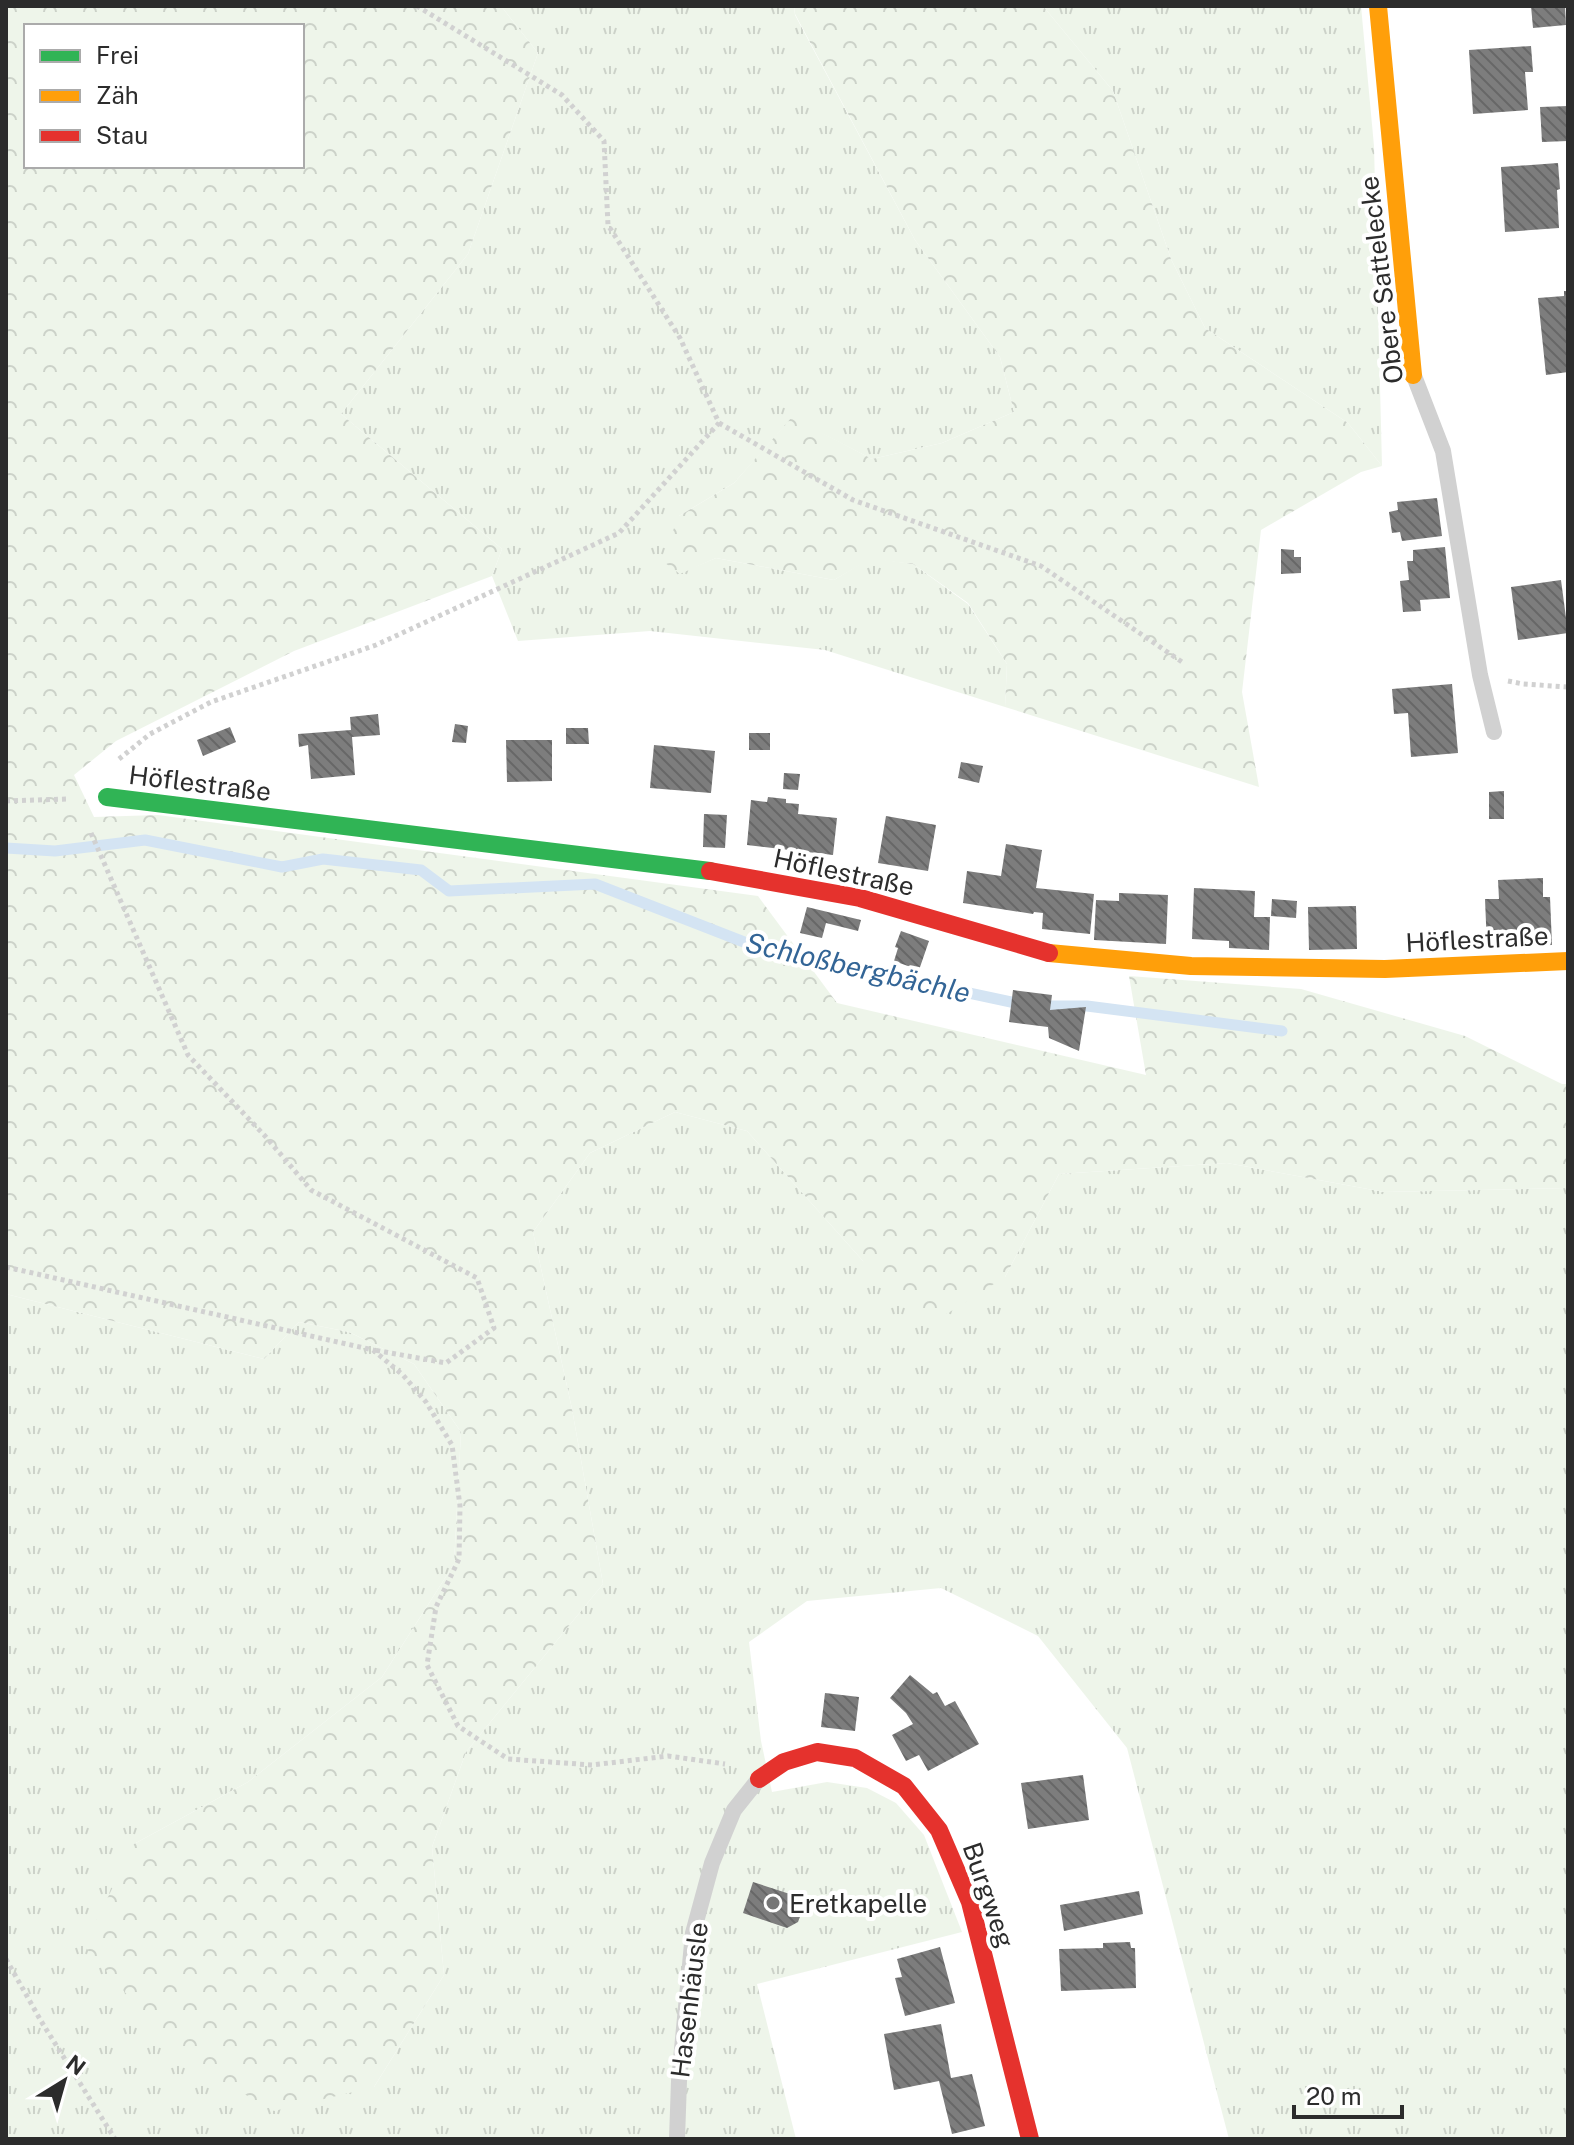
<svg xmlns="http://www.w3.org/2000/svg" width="1574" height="2145" font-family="'Public Sans',sans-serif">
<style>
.grass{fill:url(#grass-tufts)}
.forest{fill:url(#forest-crowns);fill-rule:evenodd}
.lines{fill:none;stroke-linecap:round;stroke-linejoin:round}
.stream{stroke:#d4e4f3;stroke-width:11}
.building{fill:url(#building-back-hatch)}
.path{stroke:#d1d1d1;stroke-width:5;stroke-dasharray:4 4;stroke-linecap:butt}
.lane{stroke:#d1d1d1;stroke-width:16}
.fast{stroke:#30b455;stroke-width:18}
.slow{stroke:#ff9f0a;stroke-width:18}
.jam{stroke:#e5322d;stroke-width:18}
.poi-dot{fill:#767676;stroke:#fff;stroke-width:3}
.labels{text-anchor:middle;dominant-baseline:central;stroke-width:8;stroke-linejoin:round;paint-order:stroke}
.street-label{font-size:26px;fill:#2c2c2c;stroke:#fff}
.poi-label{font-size:26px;fill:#2c2c2c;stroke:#fff;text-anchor:start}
.water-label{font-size:28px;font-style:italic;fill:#336596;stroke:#fff}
</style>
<defs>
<pattern id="grass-tufts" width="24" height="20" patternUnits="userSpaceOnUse" patternTransform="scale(2)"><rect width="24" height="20" fill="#eef5ea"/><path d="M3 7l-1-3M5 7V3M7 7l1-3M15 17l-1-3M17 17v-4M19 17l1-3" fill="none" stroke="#ccd2c9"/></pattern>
<pattern id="forest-crowns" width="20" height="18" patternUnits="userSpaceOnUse" patternTransform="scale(2)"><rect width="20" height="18" fill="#eef5ea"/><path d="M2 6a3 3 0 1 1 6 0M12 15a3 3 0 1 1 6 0" fill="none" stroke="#ccd2c9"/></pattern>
<pattern id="building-back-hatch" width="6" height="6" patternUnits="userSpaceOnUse" patternTransform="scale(2)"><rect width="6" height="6" fill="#7d7d7d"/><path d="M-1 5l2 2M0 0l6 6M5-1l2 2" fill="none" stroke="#676767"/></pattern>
</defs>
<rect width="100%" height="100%" fill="#fff"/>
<!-- grass -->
<g class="grass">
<polygon points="501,6 794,6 795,15 915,240 1000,357 1014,412 942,443 872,459 792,418 734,483 679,516 680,573 716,558 834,580 870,558 913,564 968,604 1007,664 1005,707 825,650 650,631 518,641 492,576 502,549 341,414 468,254 538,53"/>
<polygon points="1043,6 1361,6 1374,146 1382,466 1348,423 1205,328 1171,259 1113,91"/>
<polygon points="675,1112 747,1131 863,1261 1005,1277 1059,1174 1227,1163 1384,1192 1568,1188 1568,2139 1229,2139 1127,1748 1038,1636 941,1588 807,1601 749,1642 761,1741 772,1792 827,1782 867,1788 896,1803 924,1835 962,1932 757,1984 796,2139 6,2139 6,1294 264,1359 299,1322 349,1332 414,1364 461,1432 454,1564 382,1677 248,1782 134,1844 374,2087 444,1975 432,1847 466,1752 603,1584 572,1409 533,1232 590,1153"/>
</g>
<!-- forest -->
<g class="forest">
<path d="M6,6H501L538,53L468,254L341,414L502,549L492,576L294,651L116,741L74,775L94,817L158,815L758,896L837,1003L1146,1075L1129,976L1301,989L1465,1036L1562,1084H1568V1188L1384,1192L1227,1163L1059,1174L1005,1277L937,1320L863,1261L747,1131L675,1112L590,1153L533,1232L572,1409L603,1584L466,1752L432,1847L444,1975L374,2087L274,2111L185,2060L84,1946L134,1844L248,1782L382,1677L454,1564L461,1432L414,1364L349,1332L299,1322L264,1359L6,1294ZM26,26H302V166H26Z"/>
<polygon points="794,6 1043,6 1113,91 1171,259 1205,328 1348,423 1382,466 1361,472 1261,530 1242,692 1259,787 1005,707 1007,664 968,603 913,564 870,559 834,580 716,558 680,574 661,560 679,516 734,483 792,417 872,459 942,443 1014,412 1000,357 915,240 795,14"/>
</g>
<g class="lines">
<!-- stream -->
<g class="stream">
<polyline points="6,848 55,851 145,840 282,867 323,859 421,870 449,891 595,884 762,949 1011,1002"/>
<polyline points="1050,1006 1087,1006 1282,1031"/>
</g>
</g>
<!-- building -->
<g class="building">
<polygon points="1531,6 1565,6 1566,25 1533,28"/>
<polygon points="1531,46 1533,72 1525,72 1528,110 1473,114 1469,50"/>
<polygon points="1568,106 1568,141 1542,142 1540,107"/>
<polygon points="1558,163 1560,189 1557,190 1559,228 1505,232 1501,167"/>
<polygon points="1564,291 1568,291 1568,372 1546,375 1538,298 1564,296"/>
<polygon points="1437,498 1442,536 1402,541 1400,532 1392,533 1389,512 1398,510 1397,502"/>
<polygon points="1445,547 1450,598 1420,600 1421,611 1403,612 1400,581 1409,580 1407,561 1413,561 1413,550"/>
<polygon points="1281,549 1294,550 1294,557 1301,557 1301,573 1281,574"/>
<polygon points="1561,580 1568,633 1518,640 1511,587"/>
<polygon points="1452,684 1458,753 1411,757 1408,713 1394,714 1392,689"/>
<polygon points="378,714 380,735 352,737 355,775 311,779 308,745 299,747 298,734 351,730 350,717"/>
<polygon points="455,724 468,726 466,743 452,742"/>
<polygon points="230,727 236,742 203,756 197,740"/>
<polygon points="566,728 588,728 589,744 566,744"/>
<rect x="749" y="733" width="21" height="17"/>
<polygon points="506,740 552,740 552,781 507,782"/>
<polygon points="654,745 715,751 711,793 650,788"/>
<polygon points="961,762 983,766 979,783 958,778"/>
<polygon points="784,773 800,774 798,790 783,789"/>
<polygon points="1504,791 1504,819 1489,819 1489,792"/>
<polygon points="768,797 786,799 786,803 799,804 798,814 837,818 833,855 747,845 751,800 767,802"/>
<polygon points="704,814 727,815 725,848 703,847"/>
<polygon points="886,816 936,825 928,871 878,863"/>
<polygon points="1006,844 1042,850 1036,888 1094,894 1090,934 1042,929 1043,913 1034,912 1033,914 963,903 967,871 1001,876"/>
<polygon points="1543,878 1543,897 1550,897 1552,945 1487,947 1485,899 1499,899 1498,880"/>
<polygon points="1194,888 1255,891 1254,917 1270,917 1269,950 1229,948 1229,941 1192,939"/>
<polygon points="1119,893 1168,895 1166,944 1094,940 1096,900 1119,901"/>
<polygon points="1272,899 1297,901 1296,918 1271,916"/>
<polygon points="1356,906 1357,949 1309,950 1308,907"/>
<polygon points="807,907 861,920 858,931 826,923 822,938 800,933"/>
<polygon points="901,931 929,941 919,970 894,961 898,948 895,947"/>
<polygon points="1013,990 1052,995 1050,1010 1086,1007 1079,1051 1049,1038 1048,1027 1009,1022"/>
<polygon points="910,1675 933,1694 937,1692 945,1706 955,1701 979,1744 928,1771 919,1755 906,1761 892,1735 913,1724 906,1713 890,1698"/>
<polygon points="825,1693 859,1697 855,1731 821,1727"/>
<polygon points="1083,1775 1089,1820 1028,1829 1021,1783"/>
<polygon points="753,1882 799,1897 803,1909 798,1922 787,1928 743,1913"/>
<polygon points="1139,1891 1143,1914 1064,1931 1060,1905"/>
<polygon points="1130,1942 1131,1948 1135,1948 1136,1988 1061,1991 1059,1949 1103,1948 1103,1943"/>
<polygon points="940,1947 955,2003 905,2016 895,1978 902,1977 897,1959"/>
<polygon points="941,2024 951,2078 972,2074 985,2126 952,2134 939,2081 894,2090 884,2034"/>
</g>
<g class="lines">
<!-- path -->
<g class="path">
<polyline points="719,423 853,500 1041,566 1185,664"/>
<polyline points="1508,681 1523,684 1568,687"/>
<polyline points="119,759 150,734 211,702 376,645 619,533 719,423 680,338 608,225 604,141 562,95 417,6"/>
<polyline points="6,801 69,799"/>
<polyline points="91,833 188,1055 266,1137 311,1190 477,1278 494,1328 446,1363 374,1350"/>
<polyline points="6,1267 373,1350 403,1375 426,1402 452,1445 460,1506 459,1559 436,1607 427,1665 458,1726 508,1759 592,1765 668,1756 725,1764"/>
<polyline points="6,1959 41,2021 115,2139"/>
</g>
<!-- lane -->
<g class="lane">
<polyline points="1414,376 1443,451 1480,675 1494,732"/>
<polyline points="677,2139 679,2081 693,1933 712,1863 734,1810 758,1780"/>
</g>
<!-- fast -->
<polyline class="fast" points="107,797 710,871"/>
<!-- slow -->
<g class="slow">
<polyline points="1378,6 1413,375"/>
<polyline points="1049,953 1191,966 1385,969 1568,961"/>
</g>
<!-- jam -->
<g class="jam">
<polyline points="710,871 860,898 1049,953"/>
<polyline points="759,1779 784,1762 817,1752 855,1758 904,1786 939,1830 970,1902 1030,2139"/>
</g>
</g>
<!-- markers -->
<circle class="poi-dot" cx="773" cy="1903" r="8"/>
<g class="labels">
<!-- street labels -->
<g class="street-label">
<text transform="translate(1381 280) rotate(-97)">Obere Sattelecke</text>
<text transform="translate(200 783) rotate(7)">Höflestraße</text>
<text transform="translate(844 872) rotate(12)">Höflestraße</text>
<text transform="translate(1477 939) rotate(-3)">Höflestraße</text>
<text transform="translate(989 1895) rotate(71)">Burgweg</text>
<text transform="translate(689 2000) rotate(-83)">Hasenhäusle</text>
</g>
<!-- poi labels -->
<g class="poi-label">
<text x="789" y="1903">Eretkapelle</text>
</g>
<!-- water labels -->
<g class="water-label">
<text transform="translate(858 967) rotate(13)">Schloßbergbächle</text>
</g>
</g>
<!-- border -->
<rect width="1574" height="2145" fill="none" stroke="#2c2c2c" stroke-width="16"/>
<!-- legend -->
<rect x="24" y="24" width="280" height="144" fill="#ffffff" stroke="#ababab" stroke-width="2"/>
<rect x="40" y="50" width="40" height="12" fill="#30b455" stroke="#ababab" stroke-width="2"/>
<text x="96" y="64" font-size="24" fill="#2c2c2c">Frei</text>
<rect x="40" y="90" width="40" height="12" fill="#ff9f0a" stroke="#ababab" stroke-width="2"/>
<text x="96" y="104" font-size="24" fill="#2c2c2c">Zäh</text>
<rect x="40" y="130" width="40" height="12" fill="#e5322d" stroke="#ababab" stroke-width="2"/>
<text x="96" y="144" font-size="24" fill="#2c2c2c">Stau</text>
<!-- north arrow -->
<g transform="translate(64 2081) rotate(37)" stroke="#ffffff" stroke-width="6" paint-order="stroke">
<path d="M0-6L14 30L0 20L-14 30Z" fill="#2c2c2c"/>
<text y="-12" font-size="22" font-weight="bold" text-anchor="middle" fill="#2c2c2c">N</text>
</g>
<!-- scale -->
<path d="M1294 2105v12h108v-12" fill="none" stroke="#2c2c2c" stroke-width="4"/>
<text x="1306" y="2105" font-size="24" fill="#2c2c2c" stroke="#ffffff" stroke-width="6" paint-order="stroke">20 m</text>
</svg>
